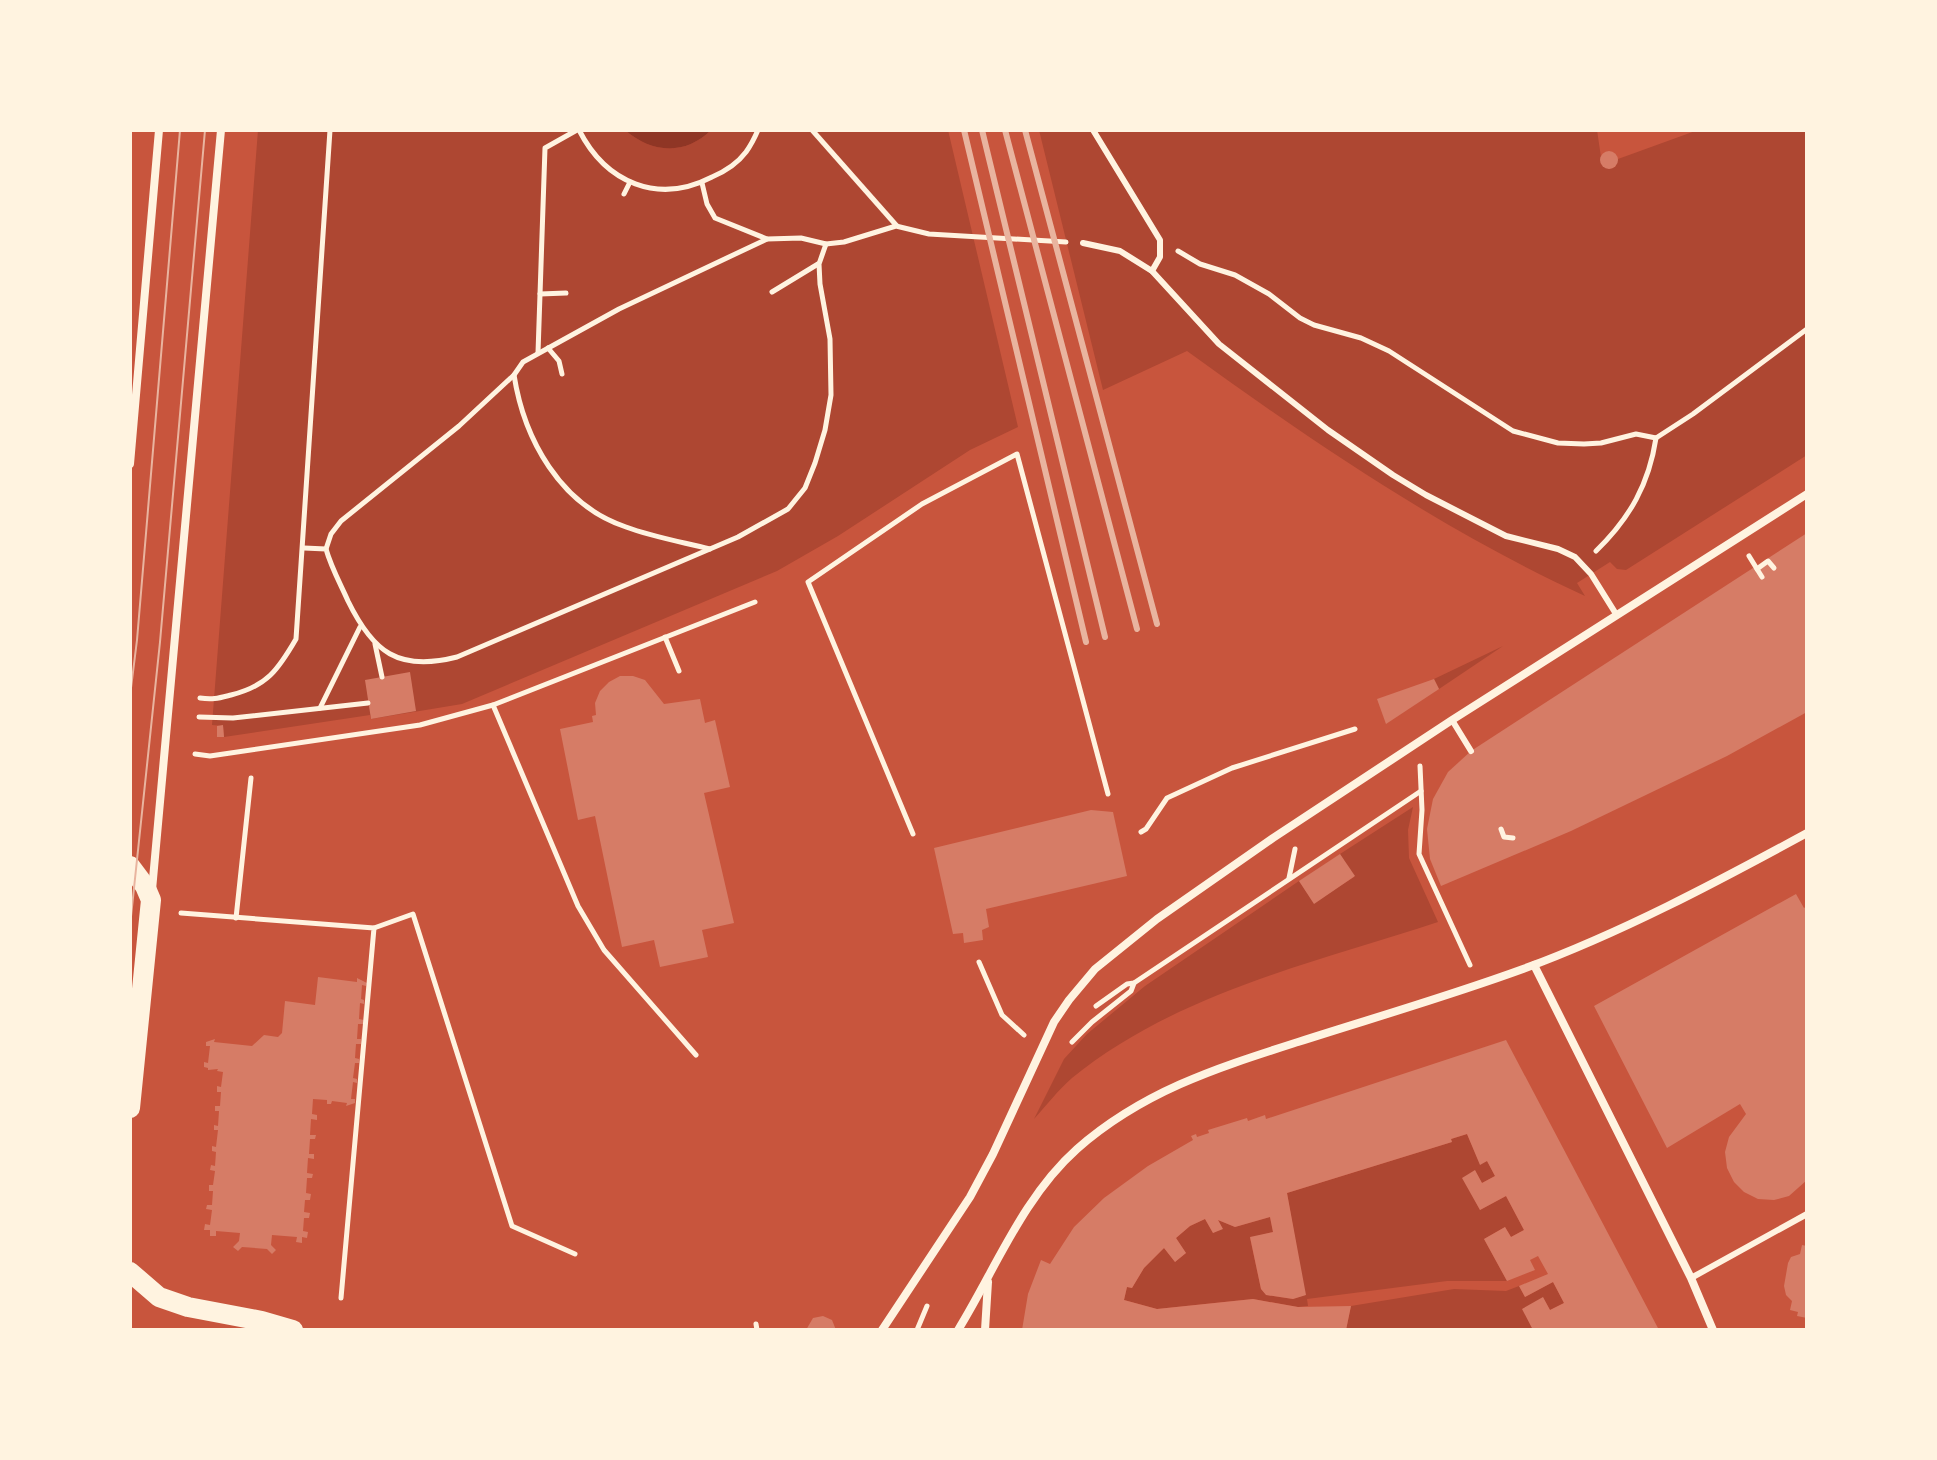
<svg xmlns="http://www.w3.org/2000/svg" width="1937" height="1460" font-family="'Work Sans',sans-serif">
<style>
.green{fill:#ae4732}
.water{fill:#8f3625}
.building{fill:#d67c66}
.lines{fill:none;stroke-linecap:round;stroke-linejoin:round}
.path{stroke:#fff3e0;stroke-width:5}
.service{stroke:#fff3e0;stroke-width:6}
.minor{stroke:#fff3e0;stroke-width:8}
.primary{stroke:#fff3e0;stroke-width:20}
.tram{stroke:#e9b49f;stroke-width:2}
.rail{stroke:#e9b49f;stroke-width:6}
</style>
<rect width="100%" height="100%" fill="#c8553d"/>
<!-- green -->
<g class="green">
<path d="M258,130H625C651,153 685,156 711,130H948L1018,427L970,450L838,536L777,571L462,704L371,719L370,715L224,737L223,726L212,725Z"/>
<path d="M1039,130H1597L1602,164L1609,169L1615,167L1618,159L1698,130H1807V455L1626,570L1617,569L1610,562L1577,583L1585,596C1442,530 1314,443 1187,351L1103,390Z"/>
<polygon points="1503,646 1439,689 1434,679"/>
<path d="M1413,807L1408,830L1409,858L1438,922C1313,963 1175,994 1072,1078C1058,1090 1046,1106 1034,1119L1064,1059L1087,1034L1145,986L1299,881L1314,903L1354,877L1340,854Z"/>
<polygon points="1467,1134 1480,1164 1487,1161 1495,1176 1482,1183 1475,1171 1463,1178 1480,1210 1506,1196 1524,1230 1511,1237 1505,1227 1484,1239 1507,1281 1447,1281 1307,1299 1308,1306 1298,1307 1253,1299 1157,1309 1124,1300 1127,1287 1132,1288 1144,1268 1164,1248 1175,1262 1186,1253 1176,1238 1190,1226 1205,1219 1213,1233 1222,1228 1218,1220 1235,1227 1270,1217 1273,1232 1250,1238 1261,1289 1267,1295 1293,1299 1305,1295 1287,1193 1452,1142 1451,1139"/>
<polygon points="1553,1282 1564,1303 1550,1310 1543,1298 1523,1309 1533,1330 1346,1330 1351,1306 1454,1289 1506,1291 1519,1286 1525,1297"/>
</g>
<!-- water -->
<path class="water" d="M625,130H711C685,156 651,153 625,130Z"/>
<!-- building -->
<g class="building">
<circle cx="1609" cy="160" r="9"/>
<polygon points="1807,533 1807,712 1727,756 1571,831 1441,886 1430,859 1427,829 1433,799 1448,772 1471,751"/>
<polygon points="410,672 416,711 371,719 365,680"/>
<polygon points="620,676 633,676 645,680 664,704 700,699 705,723 715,720 730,787 704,793 734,923 702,930 708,957 660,967 654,940 622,947 595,816 578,820 560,729 593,722 592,716 596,715 595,703 600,691 609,682"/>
<polygon points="1434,679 1439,689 1386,724 1377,699"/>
<polygon points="223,725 224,737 217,737 217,726"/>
<polygon points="1091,810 1113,812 1127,876 986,909 989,927 982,930 983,940 964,943 963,933 953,934 934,848"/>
<polygon points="1340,854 1355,876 1314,904 1299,881"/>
<polygon points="1796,894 1804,908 1807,906 1807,1180 1789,1196 1774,1200 1758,1199 1744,1192 1734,1182 1727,1168 1725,1152 1729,1137 1746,1114 1740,1104 1667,1148 1594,1006"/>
<polygon points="318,977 357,982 357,978 367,983 366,986 362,985 361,999 364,1000 364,1004 360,1003 359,1019 364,1020 363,1024 358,1024 357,1039 361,1039 361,1044 356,1044 355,1058 359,1059 359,1063 355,1063 353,1078 357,1079 357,1083 353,1082 351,1099 355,1099 355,1103 346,1106 347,1103 332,1101 331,1104 327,1104 327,1100 313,1099 312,1114 317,1115 317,1120 311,1119 310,1135 316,1135 315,1139 310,1139 309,1154 314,1154 314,1159 308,1158 307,1173 313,1174 312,1178 307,1178 306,1193 311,1194 310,1200 305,1200 304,1212 310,1213 309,1218 304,1218 303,1231 308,1232 307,1238 302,1237 302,1243 296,1242 297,1237 272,1235 271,1245 276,1250 272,1254 267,1249 242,1247 238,1251 233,1247 239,1241 240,1233 216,1231 216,1236 210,1236 210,1230 204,1230 205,1224 210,1225 212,1210 206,1209 207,1205 212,1205 213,1191 209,1191 209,1185 213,1185 215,1171 210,1170 211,1165 215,1166 216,1152 212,1151 212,1146 216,1147 218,1130 214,1130 214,1125 218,1126 219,1111 215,1111 215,1106 220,1106 221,1092 217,1092 217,1086 221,1087 223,1072 217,1071 218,1069 208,1070 208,1068 204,1067 204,1062 208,1063 210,1046 206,1046 206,1042 215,1039 214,1042 252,1046 264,1035 278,1037 282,1033 285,1001 315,1005"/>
<polygon points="1506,1040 1659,1330 1533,1330 1522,1309 1543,1297 1550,1310 1564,1303 1553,1282 1525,1297 1519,1286 1548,1274 1538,1256 1530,1260 1535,1270 1507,1281 1484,1239 1505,1227 1511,1237 1524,1230 1506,1196 1480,1210 1462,1178 1475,1170 1482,1183 1495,1176 1487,1161 1480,1165 1467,1134 1451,1139 1452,1142 1287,1193 1306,1295 1293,1299 1266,1295 1261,1289 1250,1237 1273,1232 1270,1217 1235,1227 1218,1220 1223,1229 1213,1233 1205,1219 1190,1226 1176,1238 1186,1253 1175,1262 1164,1248 1144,1268 1132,1288 1127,1287 1124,1300 1157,1309 1253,1299 1298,1307 1351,1306 1346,1330 1022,1330 1028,1294 1041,1260 1050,1264 1074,1227 1104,1198 1148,1166 1193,1140 1191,1136 1196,1134 1197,1137 1209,1133 1208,1130 1247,1118 1248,1121 1265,1115 1266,1119"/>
<polygon points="1802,1245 1807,1246 1807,1318 1797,1316 1798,1312 1790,1310 1792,1301 1786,1295 1784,1286 1788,1263 1791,1257 1800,1254"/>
<polygon points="823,1316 832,1320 836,1330 806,1330 813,1318"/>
</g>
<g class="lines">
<!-- path -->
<g class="path">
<path d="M579,130C606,183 658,205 712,177C726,171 737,164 746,152C751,145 755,137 758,130"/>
<polyline points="812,130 896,225"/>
<polyline points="702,183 707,204 715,218 767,239 801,238 826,244 844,242 896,226 929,234 1066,242"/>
<polyline points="624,194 630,182"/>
<polyline points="1178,251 1200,264 1235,275 1269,294 1300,318 1314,325 1361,338 1389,351 1513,431 1558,443 1584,444 1601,443 1636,434 1656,438 1693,414 1807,329"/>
<polyline points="772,292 818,264"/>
<polyline points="540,294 566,293"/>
<polyline points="548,348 559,361 562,374"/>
<polyline points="538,353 545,148 577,130"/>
<path d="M514,375C524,439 560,505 626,527C653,537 682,542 710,549"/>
<path d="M304,548L326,549C331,567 340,583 348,601C373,652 398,672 457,657L738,537L788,509L805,488L815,463L825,430L831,395L830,339L820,284L819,264L826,244"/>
<polyline points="326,549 331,534 341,521 459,426 514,375 523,362 619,309 767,239"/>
<path d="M1596,551C1630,518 1649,484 1656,438"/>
<polyline points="1749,556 1757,569"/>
<polyline points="1762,577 1757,569 1768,561 1774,568"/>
<polyline points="665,637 679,671"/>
<polyline points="375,644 382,677"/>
<path d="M200,698C213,700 219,698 231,695C267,686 278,670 296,639L330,130"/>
<polyline points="493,705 578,906 604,950 696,1055"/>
<polyline points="320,708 360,627"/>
<polyline points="199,717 233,718 368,703"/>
<polyline points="195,754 210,756 420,725 493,705 755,602"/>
<polyline points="1420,766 1422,810 1419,854 1470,965"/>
<polyline points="1501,829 1504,837 1513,838"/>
<polyline points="1141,832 1146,829 1167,798 1232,768 1355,729"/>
<polyline points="913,834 808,582 922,504 1017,454 1108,794"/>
<polyline points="1289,878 1295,849"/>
<polyline points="181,913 374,928 341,1298"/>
<polyline points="236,918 251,778"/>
<polyline points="374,928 413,914 512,1226 575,1254"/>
<polyline points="979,962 1002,1015 1024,1035"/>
<polyline points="1096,1006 1127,984 1134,983 1421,791"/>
<polyline points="1072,1042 1092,1022 1131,991 1134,983"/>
<polyline points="756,1324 757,1330"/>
<polyline points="917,1330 927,1306"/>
</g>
<!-- service -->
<g class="service">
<polyline points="1093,130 1160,240 1160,257 1152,271"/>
<polyline points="1083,243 1120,251 1152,271 1219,344 1328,430 1393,475 1426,495 1506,536 1558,549 1575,557 1591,574 1616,614"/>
<polyline points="1452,720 1471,751"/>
<polyline points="1691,1278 1807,1214"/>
</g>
<!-- minor -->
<g class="minor">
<polyline points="130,464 159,130"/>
<polyline points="152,890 221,130"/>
<polyline points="1534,965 1691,1278 1713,1330"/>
<polyline points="882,1330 970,1197 993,1154 1054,1022 1069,1000 1095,969 1157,919 1273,838 1452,720 1807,494"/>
<path d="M958,1330C995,1270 1023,1197 1077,1149C1143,1091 1217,1068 1298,1042C1373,1018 1449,996 1523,969C1621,933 1715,883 1807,833"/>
<polyline points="985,1330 988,1282"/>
</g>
<!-- primary -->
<g class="primary">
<polyline points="130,866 145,886 151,900 130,1108"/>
<polyline points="130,1272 159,1297 188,1307 262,1321 293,1330"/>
</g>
<!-- tram -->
<g class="tram">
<polyline points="130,696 137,640 180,130"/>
<polyline points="130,926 160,642 205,130"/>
</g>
<!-- rail -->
<g class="rail">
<polyline points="964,130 1086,642"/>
<polyline points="982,130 1105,637"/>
<polyline points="1005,130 1137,629"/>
<polyline points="1025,130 1157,624"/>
</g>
</g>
<!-- border -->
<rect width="1937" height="1460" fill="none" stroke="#fff3e0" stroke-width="264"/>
</svg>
